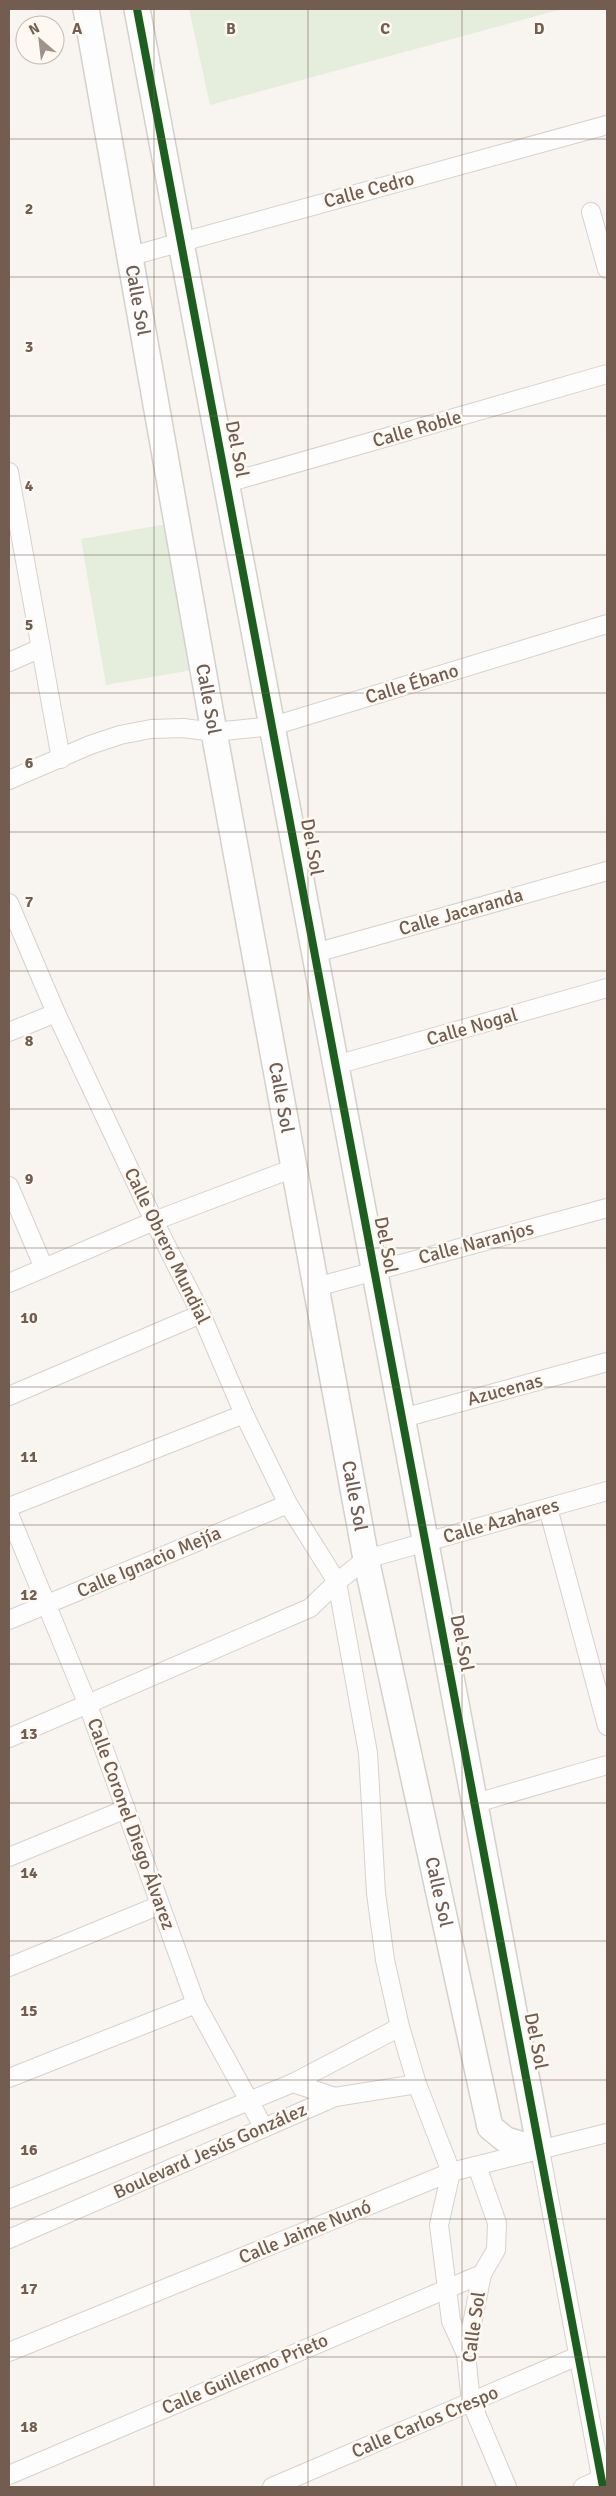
<svg xmlns="http://www.w3.org/2000/svg" width="616" height="2496" font-family="Signika,sans-serif">
<style>
.green{fill:#e5eddc}
.lines{fill:none;stroke-linecap:round;stroke-linejoin:round}
.street-casing{stroke:#d7d1cd;stroke-width:20}
.secondary-casing{stroke:#d5d0ca;stroke-width:28}
.street{stroke:#fefdfd;stroke-width:18}
.secondary{stroke:#fefdfd;stroke-width:25}
.cycleway-casing{stroke:#fdf9f2;stroke-width:11}
.cycleway{stroke:#1b5e20;stroke-width:8}
.grid{fill:none;stroke:#735d51;stroke-width:1;stroke-opacity:0.55}
.labels{text-anchor:middle;dominant-baseline:central;stroke-width:5;stroke-linejoin:round;paint-order:stroke}
.street-label{font-size:19px;fill:#735d51;stroke:#fdf9f2}
.grid-label{font-size:16px;text-anchor:middle;font-weight:bold;fill:#735d51;stroke:#fdf9f2;stroke-width:5;stroke-linejoin:round;paint-order:stroke}
</style>
<rect width="100%" height="100%" fill="#f8f4f0"/>
<!-- green -->
<g class="green">
<polygon points="189,9 562,9 210,105"/>
<polygon points="173,523 198,669 106,685 81,539"/>
</g>
<g class="lines">
<defs>
<g id="street">
<polyline points="591,212 607,269"/>
<polyline points="131,256 607,125"/>
<polyline points="9,472 61,759"/>
<polyline points="227,483 607,374"/>
<polyline points="9,662 41,648"/>
<polyline points="9,780 90,745 120,735 151,729 183,728 214,732 273,726 607,624"/>
<polyline points="9,903 56,1013 154,1221 201,1314 244,1414 288,1504 337,1582 368,1753 376,1893 385,1960 400,2027 417,2084 451,2172 439,2225 451,2321 466,2354"/>
<polyline points="315,953 607,871"/>
<polyline points="9,1032 56,1013"/>
<polyline points="336,1065 607,988"/>
<polyline points="9,1186 44,1268"/>
<polyline points="9,1283 154,1221 294,1168"/>
<polyline points="316,1287 607,1208"/>
<polyline points="9,1396 201,1314"/>
<polyline points="403,1418 607,1362"/>
<polyline points="9,1507 244,1414"/>
<polyline points="548,1508 607,1726"/>
<polyline points="9,1514 88,1705 196,2004 264,2128"/>
<polyline points="9,1620 288,1504"/>
<polyline points="9,1738 310,1608 337,1582 366,1559 607,1491"/>
<polyline points="476,1803 607,1765"/>
<polyline points="9,1857 126,1809"/>
<polyline points="9,1967 160,1905"/>
<polyline points="9,2078 196,2004"/>
<polyline points="293,2083 335,2097"/>
<polyline points="540,2150 603,2487"/>
<polyline points="477,2166 497,2223 496,2250 482,2274 466,2354 471,2402 507,2487"/>
<polyline points="9,2199 293,2083 400,2027"/>
<polyline points="9,2239 335,2097 417,2084"/>
<polyline points="9,2352 451,2172 607,2133"/>
<polyline points="9,2475 482,2274"/>
<polyline points="272,2487 578,2356"/>
<polyline points="583,2487 607,2476"/>
</g>
<g id="secondary">
<path id="s1" d="M86,9L214,732L366,1559L490,2127L506,2140L540,2150L137,9"/>
</g>
</defs>
<!-- street casing -->
<use href="#street" class="street-casing"/>
<!-- secondary casing -->
<use href="#secondary" class="secondary-casing"/>
<!-- street -->
<use href="#street" class="street"/>
<!-- secondary -->
<use href="#secondary" class="secondary"/>
<defs>
<polyline id="cycleway" points="137,9 603,2487"/>
</defs>
<!-- cycleway casing -->
<use href="#cycleway" class="cycleway-casing"/>
<!-- cycleway -->
<use href="#cycleway" class="cycleway"/>
</g>
<!-- grid -->
<path class="grid" d="M154,9V2487M308,9V2487M462,9V2487M9,139H607M9,277H607M9,416H607M9,555H607M9,693H607M9,832H607M9,971H607M9,1109H607M9,1248H607M9,1387H607M9,1525H607M9,1664H607M9,1803H607M9,1941H607M9,2080H607M9,2219H607M9,2357H607"/>
<g class="labels">
<!-- street labels -->
<g class="street-label">
<text transform="translate(369 190) rotate(-15)">Calle Cedro</text>
<text stroke="none"><textPath href="#s1" startOffset="296">Calle Sol</textPath></text>
<text transform="translate(417 429) rotate(-16)">Calle Roble</text>
<text transform="translate(237 449) rotate(79)">Del Sol</text>
<text transform="translate(412 684) rotate(-17)">Calle Ébano</text>
<text stroke="none"><textPath href="#s1" startOffset="701">Calle Sol</textPath></text>
<text transform="translate(312 847) rotate(80)">Del Sol</text>
<text transform="translate(461 912) rotate(-16)">Calle Jacaranda</text>
<text transform="translate(472 1027) rotate(-16)">Calle Nogal</text>
<text stroke="none"><textPath href="#s1" startOffset="1106">Calle Sol</textPath></text>
<text transform="translate(476 1243) rotate(-15)">Calle Naranjos</text>
<text transform="translate(386 1245) rotate(79)">Del Sol</text>
<text transform="translate(167 1246) rotate(64)">Calle Obrero Mundial</text>
<text transform="translate(505 1390) rotate(-15)">Azucenas</text>
<text stroke="none"><textPath href="#s1" startOffset="1511">Calle Sol</textPath></text>
<text transform="translate(501 1521) rotate(-16)">Calle Azahares</text>
<text transform="translate(149 1562) rotate(-23)">Calle Ignacio Mejía</text>
<text transform="translate(462 1643) rotate(79)">Del Sol</text>
<text transform="translate(131 1824) rotate(70)">Calle Coronel Diego Álvarez</text>
<text stroke="none"><textPath href="#s1" startOffset="1916">Calle Sol</textPath></text>
<text transform="translate(536 2041) rotate(79)">Del Sol</text>
<text transform="translate(210 2151) rotate(-24)">Boulevard Jesús González</text>
<text transform="translate(305 2232) rotate(-22)">Calle Jaime Nunó</text>
<text transform="translate(474 2327) rotate(-82)">Calle Sol</text>
<text transform="translate(245 2374) rotate(-23)">Calle Guillermo Prieto</text>
<text transform="translate(425 2422) rotate(-23)">Calle Carlos Crespo</text>
</g>
</g>
<g class="grid-label">
<text x="77" y="34">A</text>
<text x="231" y="34">B</text>
<text x="385" y="34">C</text>
<text x="539" y="34">D</text>
<text x="29" y="214">2</text>
<text x="29" y="352">3</text>
<text x="29" y="491">4</text>
<text x="29" y="630">5</text>
<text x="29" y="768">6</text>
<text x="29" y="907">7</text>
<text x="29" y="1046">8</text>
<text x="29" y="1184">9</text>
<text x="29" y="1323">10</text>
<text x="29" y="1462">11</text>
<text x="29" y="1600">12</text>
<text x="29" y="1739">13</text>
<text x="29" y="1878">14</text>
<text x="29" y="2016">15</text>
<text x="29" y="2155">16</text>
<text x="29" y="2294">17</text>
<text x="29" y="2432">18</text>
</g>
<!-- border -->
<rect width="616" height="2496" fill="none" stroke="#735d51" stroke-width="20"/>
<!-- north arrow -->
<g transform="translate(40 40) rotate(332)"><circle r="24" fill="#fdf9f2" stroke="#c6bbb2"/>
<path d="M0-4L9 19L0 12L-9 19Z" fill="#a29289"/>
<text y="-8" font-size="14" font-weight="bold" text-anchor="middle" fill="#735d51">N</text>
</g>
</svg>
